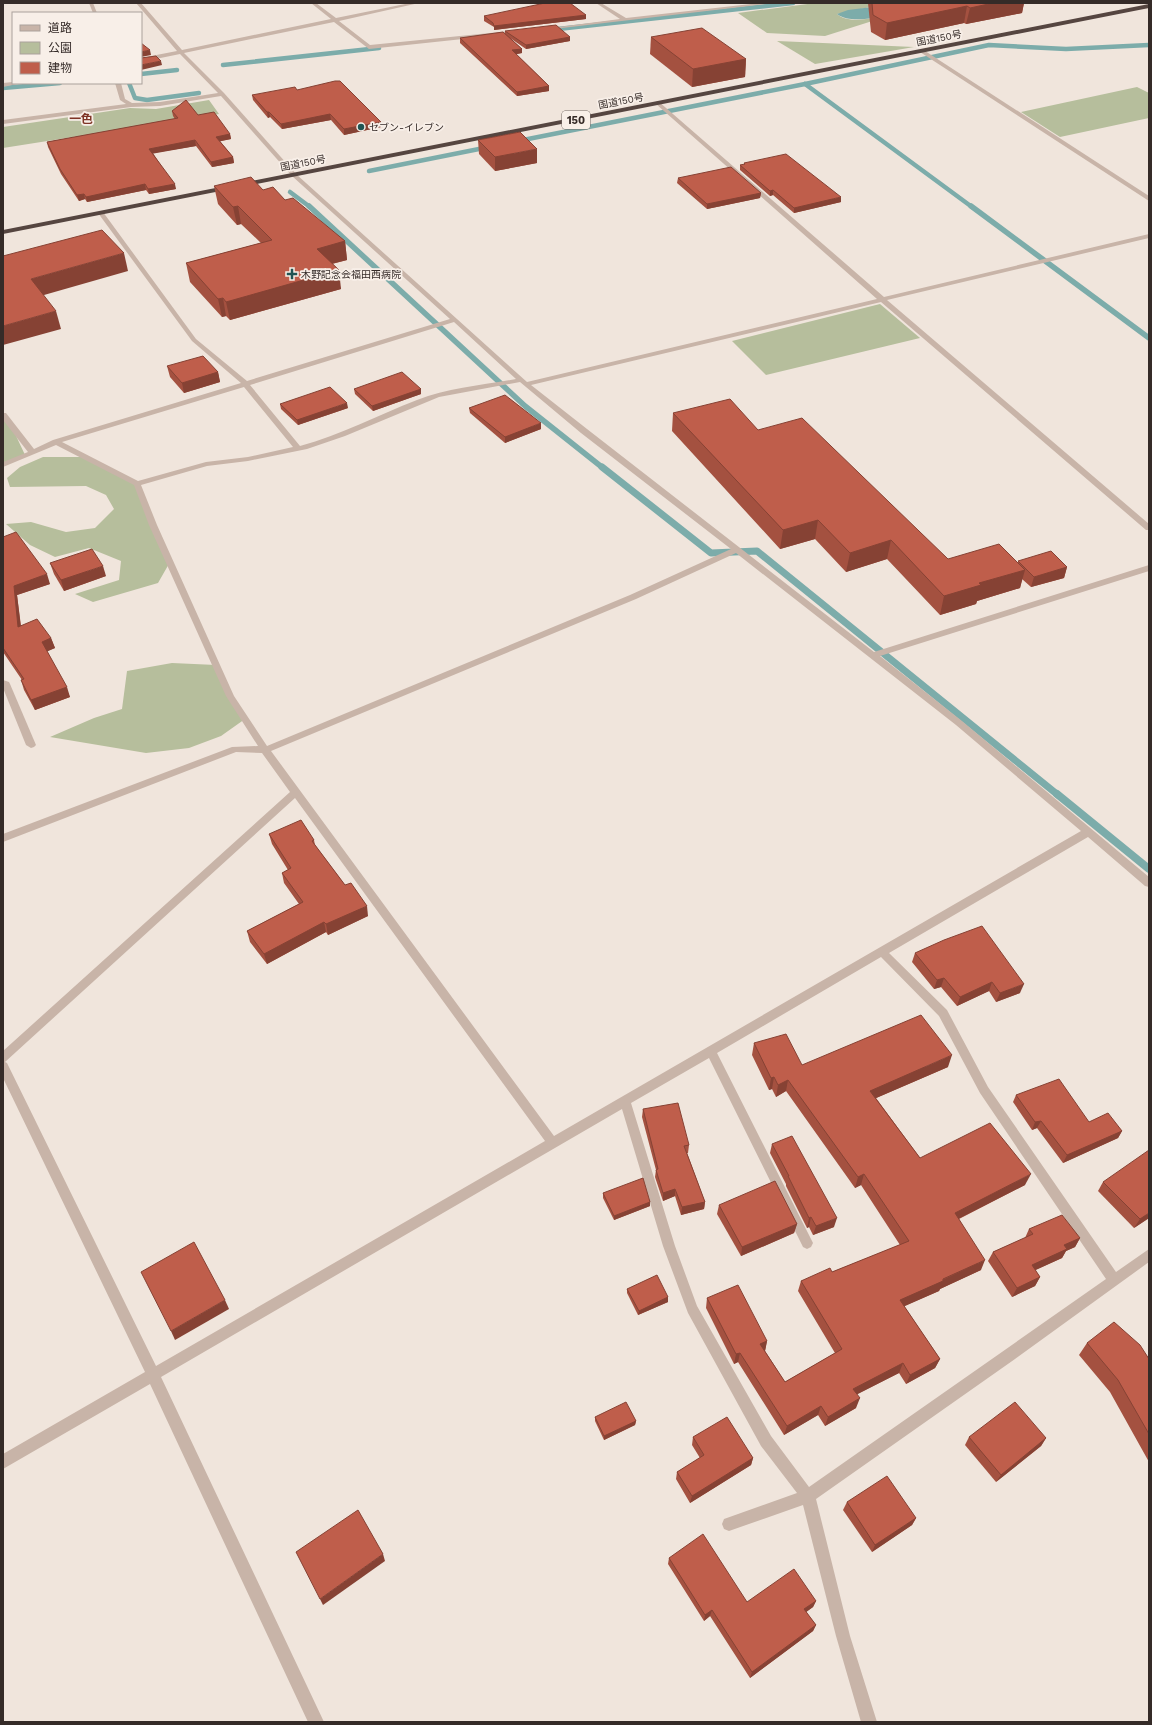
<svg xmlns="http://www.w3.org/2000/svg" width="1152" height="1725" font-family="'Work Sans','Noto Sans JP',sans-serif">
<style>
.green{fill:#b6be9c}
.water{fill:#7cacaa}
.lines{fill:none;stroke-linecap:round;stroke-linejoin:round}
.stream-far3{stroke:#7cacaa;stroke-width:4.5}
.stream-far2{stroke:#7cacaa;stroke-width:5.5}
.stream-far1{stroke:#7cacaa;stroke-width:7}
.stream{stroke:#7cacaa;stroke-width:8}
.minor{fill:#c8b4a8;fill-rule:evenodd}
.highway{fill:#554540;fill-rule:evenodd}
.wall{fill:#a45140}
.shaded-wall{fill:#864234}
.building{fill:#bf5e4b;stroke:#864234}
.poi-dot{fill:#205453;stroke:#f8efe8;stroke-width:1.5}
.labels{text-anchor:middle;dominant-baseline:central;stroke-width:3.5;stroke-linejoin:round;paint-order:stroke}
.far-street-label{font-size:10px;fill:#352b28;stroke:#f8efe8}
.far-poi-label{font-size:10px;fill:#352b28;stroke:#f8efe8;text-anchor:start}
.shield{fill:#f8efe8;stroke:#706662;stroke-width:1}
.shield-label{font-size:11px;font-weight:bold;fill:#352b28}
.far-quarter-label{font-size:12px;font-weight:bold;fill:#7f3426;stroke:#f8efe8}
</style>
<rect width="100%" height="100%" fill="#f0e5dc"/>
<!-- green -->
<g class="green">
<path d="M815,3H911L875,6L837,14C848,24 870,18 885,17L825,36L767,33L738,13Z"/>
<polygon points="777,41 914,47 815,64"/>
<polygon points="1137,87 1149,93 1149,118 1060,137 1021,112"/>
<polygon points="209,100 219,114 3,148 3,127 130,108 156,109"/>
<polygon points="880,304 920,338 766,375 732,341"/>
<polygon points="3,415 11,425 25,455 3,465"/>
<polygon points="43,457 89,457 137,484 170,562 158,583 93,602 75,594 119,580 121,561 89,548 55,557 30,545 6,524 31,522 66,532 95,528 114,509 106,495 86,486 10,487 7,478 20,467"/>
<polygon points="172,663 216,665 245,719 221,736 189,748 146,753 50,737 94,718 122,709 127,671"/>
</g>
<!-- water -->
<path class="water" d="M888,5L885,17C870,18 849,23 837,14L848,10Z"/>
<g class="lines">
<!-- stream-far3 -->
<g class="stream-far3">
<polyline points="549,30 793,3"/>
<polyline points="223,65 379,48"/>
<polyline points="141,74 177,70"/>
<polyline points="129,83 135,98 147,100 199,93"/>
<polyline points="805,84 972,207"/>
<polyline points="3,88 60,83"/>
<polyline points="518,141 805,84 989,45 1066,49 1149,45"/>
<polyline points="369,171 489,147"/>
<polyline points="290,192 310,207"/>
</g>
<!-- stream-far2 -->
<g class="stream-far2">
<polyline points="309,206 525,406 603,468"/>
<polyline points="971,206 1149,338"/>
</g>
<!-- stream-far1 -->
<polyline class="stream-far1" points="602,467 711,553 757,551 1058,795"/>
<!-- stream -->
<polyline class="stream" points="1057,794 1149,869"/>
<!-- minor -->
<g class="minor">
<polygon points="89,3 93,3 97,13 93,13"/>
<path d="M136,3H141L182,50L331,19L311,3H316L336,18L410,3H419L339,21L370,45L521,30L519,33L369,49L334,22L184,53L224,93L296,174L527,382L877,299L656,104V102L658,101L884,297L1149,234V238L887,300L1149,524V530H1146L881,302L531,385L587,429L874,652L1149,565V571L880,656L962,721L1149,877V887L1145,886L1088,837L889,953L947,1010L988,1087L1116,1272L1149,1249V1262L1015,1359L816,1499L850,1636L877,1722H861L836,1636L803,1505L729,1531L724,1529L722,1524L724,1519L797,1493L761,1446L688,1313L663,1246L622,1109L161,1377L324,1722H308L150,1384L3,1469V1454L145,1372L3,1078V1051L290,792L262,753L236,752L3,842V834L232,747L258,746L226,696L149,525L134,485L56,445L3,467V462L28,452L3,420V413H6L34,449L53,440L241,383L192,341L98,213L101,211L103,212L196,339L247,381L450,319L292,176L221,96L160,106L131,107L3,124V120L126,104L120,100L115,83H121L125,99L132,103L160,102L218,93L180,54L141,62V58L177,51ZM454,322L516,379C483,385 448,388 417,400C378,415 341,435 300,446L250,385ZM520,382L581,433L731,549L630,595L267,746L234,696L157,525L141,485L207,466L248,461L307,449L345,436L439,397ZM244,387L293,447L248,457L206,462L138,481L62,442ZM736,553L956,725L1081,831L554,1136L271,751L636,599ZM295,798L545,1141L156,1366L7,1063L5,1062ZM881,957L939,1016L980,1093L1106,1279L809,1487L771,1436L697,1306L675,1246L631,1103L709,1058L803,1247L807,1249L811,1247L813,1243L811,1239L717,1053Z"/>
<polygon points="596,3 601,3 626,18 760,3 775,3 545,30 543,29 620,19"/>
<polygon points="922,49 1149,196 1149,201 920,52 920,50"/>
<polygon points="13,82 22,83 3,87 3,83"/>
<polygon points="3,680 9,682 10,684 36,745 34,747 31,748 26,745 3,688"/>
</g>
<!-- highway -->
<polygon class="highway" points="1149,4 1149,8 3,234 3,230"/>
</g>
<!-- wall -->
<g class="wall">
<polygon points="868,3 1024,3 1022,13 966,24 964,23 885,40 871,32"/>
<polygon points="586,15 586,19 494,30 494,27 484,21 484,16"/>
<polygon points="505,31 570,37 570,41 526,49 510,38 522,49 522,53 516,54 549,86 549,91 517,96 460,43 460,38 505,34"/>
<polygon points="651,37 746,59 745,77 692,87 650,54"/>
<polygon points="297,90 381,122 381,127 344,135 331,120 282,129 270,117 268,118 253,100 252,95"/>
<polygon points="172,111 198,115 230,134 231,139 220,141 233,157 234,163 212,167 196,146 153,153 176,189 149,194 146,190 87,202 85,199 79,201 61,174 48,147 47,142 175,119 173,116"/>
<polygon points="478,140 537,163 495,171 479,154"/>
<polygon points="744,163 841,202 794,213 773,195 770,196 740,170 740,165 744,165"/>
<polygon points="678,178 761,193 760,198 707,209 677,183"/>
<polygon points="214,186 263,190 285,200 345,241 347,260 332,264 341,289 230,320 226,316 222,317 190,282 186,263 261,243 241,224 237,225 218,204"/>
<polygon points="167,366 218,372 220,382 184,393 170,377"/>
<polygon points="354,389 421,389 421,394 373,411 355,394"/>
<polygon points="280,404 348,408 298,425 281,409"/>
<polygon points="469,408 541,429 505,443 470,413"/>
<polygon points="673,413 758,430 948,559 1018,562 1018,561 1067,567 1064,578 1031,587 1022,579 1020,588 977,601 976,604 940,615 887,559 846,572 815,539 780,549 672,431"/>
<polygon points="3,537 50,584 17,595 21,626 51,638 55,648 47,651 70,697 35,710 24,690 21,680 22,680 3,652"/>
<polygon points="50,563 106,576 64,591 54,574"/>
<polygon points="269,834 314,840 315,845 368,916 328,935 326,932 267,964 250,942 247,931 299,904 284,883 282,873 288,870 272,844"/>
<polygon points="915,953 1020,993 996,1002 989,991 957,1006 941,987 934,989 912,962"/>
<polygon points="754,1043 802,1065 948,1067 876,1098 920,1158 1025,1185 959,1219 981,1270 940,1289 939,1291 904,1306 940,1359 935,1368 906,1384 899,1373 857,1394 856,1408 825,1426 818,1415 784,1435 738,1362 734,1364 706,1308 707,1298 767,1341 765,1351 785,1382 835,1353 798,1291 801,1281 832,1272 900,1245 861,1185 855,1188 786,1091 776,1097 772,1089 769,1090 752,1055"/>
<polygon points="1016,1095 1089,1122 1122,1131 1118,1138 1063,1163 1037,1128 1032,1130 1013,1102"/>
<polygon points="643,1109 689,1145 688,1153 687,1153 705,1202 704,1209 681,1215 675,1196 663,1201 655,1177 656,1170 642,1117"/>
<polygon points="772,1144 834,1227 813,1235 809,1227 807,1228 786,1186 786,1184 770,1153"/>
<polygon points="1103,1182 1149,1218 1134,1228 1098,1191"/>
<polygon points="603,1193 650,1202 650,1206 614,1220 603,1198"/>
<polygon points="719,1205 797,1224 794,1233 741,1256 717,1214"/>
<polygon points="1029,1229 1080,1238 1075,1247 1066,1251 1062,1258 1035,1270 1040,1277 1035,1286 1012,1297 988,1261 993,1252 1025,1238"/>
<polygon points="627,1289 668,1297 668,1302 638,1315 627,1293"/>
<polygon points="1087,1343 1149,1359 1149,1462 1110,1392 1079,1355"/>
<polygon points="595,1417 636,1421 635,1425 604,1440 595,1421"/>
<polygon points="693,1437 753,1458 751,1465 690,1503 676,1479 677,1472 700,1458 692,1445"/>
<polygon points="969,1437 1046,1438 1041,1446 996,1482 965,1445"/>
<polygon points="847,1502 916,1518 912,1525 872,1552 843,1510"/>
<polygon points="669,1558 747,1602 816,1601 813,1607 806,1612 816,1625 813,1631 750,1678 710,1616 704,1621 668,1564"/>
</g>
<!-- shaded-wall -->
<g class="shaded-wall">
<polygon points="993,3 1024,3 1022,13 966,24 970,8"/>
<polygon points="967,6 964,23 885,40 887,23"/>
<polygon points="586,15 586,19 494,30 494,26"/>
<polygon points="570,37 570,41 526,49 526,45"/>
<polygon points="522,49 522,53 512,55 512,50"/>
<polygon points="150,50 151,55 141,57 141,52"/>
<polygon points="746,59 745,77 692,87 693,69"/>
<polygon points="161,61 162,65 141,70 141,65"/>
<polygon points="549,86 549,91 517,96 517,92"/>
<polygon points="267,112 269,112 270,117 268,118"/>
<polygon points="330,114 331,120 282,129 281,124"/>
<polygon points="381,122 381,127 344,135 344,129"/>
<polygon points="230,134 231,139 217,142 216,137"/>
<polygon points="195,140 196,146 151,154 149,149"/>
<polygon points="537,149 537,163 495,171 495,157"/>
<polygon points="233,157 234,163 212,167 211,162"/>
<polygon points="145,184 146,190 87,202 86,197"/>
<polygon points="175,184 176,189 149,194 148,189"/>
<polygon points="773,190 773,195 770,196 770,191"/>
<polygon points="761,193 760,198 707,209 707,204"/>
<polygon points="84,194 85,199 79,201 77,195"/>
<polygon points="841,197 841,202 794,213 794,208"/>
<polygon points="238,206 241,224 237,225 233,207"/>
<polygon points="345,241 347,260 319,267 317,249"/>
<polygon points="124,253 128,271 37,297 31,279"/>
<polygon points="339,270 341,289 230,320 226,302"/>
<polygon points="223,298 226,316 222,317 218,299"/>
<polygon points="56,311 61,329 3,345 3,326"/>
<polygon points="218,372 220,382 184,393 182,383"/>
<polygon points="421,389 421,394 373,411 372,406"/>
<polygon points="347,403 348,408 298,425 297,420"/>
<polygon points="541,423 541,429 505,443 505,437"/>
<polygon points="818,520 815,539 780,549 783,530"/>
<polygon points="891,540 887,559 846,572 850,553"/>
<polygon points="103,566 106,576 64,591 61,580"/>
<polygon points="1067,567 1064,578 1031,587 1034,577"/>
<polygon points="1025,570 1020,588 977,601 976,604 940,615 944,596 979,583"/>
<polygon points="47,574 50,584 17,595 22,637 18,627 14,586"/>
<polygon points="51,638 55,648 46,652 42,642"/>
<polygon points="67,687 70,697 35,710 31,700"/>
<polygon points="367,906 368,916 328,935 326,924"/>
<polygon points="324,922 326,932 267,964 264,954"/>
<polygon points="944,978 941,987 934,989 937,980"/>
<polygon points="992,982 989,991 957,1006 960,997"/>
<polygon points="1024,984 1020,993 996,1002 1000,993"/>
<polygon points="952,1055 948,1067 867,1102 870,1091"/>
<polygon points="774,1077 772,1089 769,1090 771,1078"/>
<polygon points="788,1080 786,1091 776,1097 778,1085"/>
<polygon points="1041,1121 1037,1128 1032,1130 1035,1122"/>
<polygon points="1122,1131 1118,1138 1063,1163 1067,1155"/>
<polygon points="864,1174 861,1185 855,1188 858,1177"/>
<polygon points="1031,1174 1025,1185 950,1223 955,1213"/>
<polygon points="675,1189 675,1196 663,1201 663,1193"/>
<polygon points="650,1202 650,1206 614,1220 614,1216"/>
<polygon points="705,1202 704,1209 681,1215 682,1207"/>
<polygon points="1149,1213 1149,1218 1134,1228 1140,1219"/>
<polygon points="811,1217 809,1227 807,1228 809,1218"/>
<polygon points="837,1218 834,1227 813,1235 816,1226"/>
<polygon points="797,1224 794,1233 741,1256 742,1247"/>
<polygon points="1080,1238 1075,1247 1066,1251 1062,1258 1027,1274 1032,1265 1064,1245"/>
<polygon points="985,1260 981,1270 940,1289 939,1291 896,1310 900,1300"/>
<polygon points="1040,1277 1035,1286 1012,1297 1017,1288"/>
<polygon points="668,1297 668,1302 638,1315 639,1311"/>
<polygon points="225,1300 229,1309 175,1340 171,1331"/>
<polygon points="767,1341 765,1351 758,1354 760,1344"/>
<polygon points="740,1353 738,1362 734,1364 736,1354"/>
<polygon points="940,1359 935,1368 906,1384 910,1375"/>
<polygon points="903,1363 899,1373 850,1398 853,1389"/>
<polygon points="860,1398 856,1408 825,1426 828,1417"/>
<polygon points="821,1406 818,1415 784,1435 787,1426"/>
<polygon points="636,1421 635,1425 604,1440 604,1436"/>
<polygon points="1046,1438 1041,1446 996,1482 1001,1475"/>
<polygon points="753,1458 751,1465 690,1503 692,1496"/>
<polygon points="916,1518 912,1525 872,1552 875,1545"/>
<polygon points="383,1554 385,1561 323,1605 320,1599"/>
<polygon points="816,1601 813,1607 802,1615 804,1609"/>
<polygon points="712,1610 710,1616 704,1621 705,1615"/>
<polygon points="816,1625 813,1631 750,1678 752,1672"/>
</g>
<!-- building -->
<g class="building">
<polygon points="545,3 570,3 586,15 494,26 493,23 484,16"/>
<polygon points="872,3 993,3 970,8 967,6 887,23 873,15"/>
<polygon points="556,25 570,37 526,45 505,31"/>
<polygon points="702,28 746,59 693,69 651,37"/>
<polygon points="503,32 522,49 512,50 549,86 517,92 460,38"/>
<polygon points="141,43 150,50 141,52"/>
<polygon points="156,56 161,61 141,65 141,58"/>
<polygon points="335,81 340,81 381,122 344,129 330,114 281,124 269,112 267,112 252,95 295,87 297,90"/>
<polygon points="186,100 198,115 214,112 230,134 216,137 233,157 211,162 195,140 149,149 175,184 148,189 145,184 86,197 84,194 77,195 60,169 47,142 178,118 172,111"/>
<polygon points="520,132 537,149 495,157 478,140"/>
<polygon points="786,154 841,197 794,208 773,190 770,191 740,165 745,164 744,163"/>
<polygon points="731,167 761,193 707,204 678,178"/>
<polygon points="251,177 263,190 273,187 285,200 293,198 345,241 317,249 339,270 226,302 223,298 218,299 186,263 272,240 238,206 233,207 214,186"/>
<polygon points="102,230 124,253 31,279 56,311 3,326 3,256"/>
<polygon points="203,356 218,372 182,383 167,366"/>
<polygon points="402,372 421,389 372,406 354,389"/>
<polygon points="330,387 347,403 297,420 280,404"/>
<polygon points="505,395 541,423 505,437 469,408"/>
<polygon points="730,399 758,430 802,418 948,559 999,544 1025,570 979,583 981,585 944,596 891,540 850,553 818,520 783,530 673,413"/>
<polygon points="16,532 47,574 14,586 18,627 37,619 51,638 42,642 67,687 31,700 21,680 24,679 3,648 3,537"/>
<polygon points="92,549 103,566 61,580 50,563"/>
<polygon points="1051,551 1067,567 1034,577 1018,561"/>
<polygon points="301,820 314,840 312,841 345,885 351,883 367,906 326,924 324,922 264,954 247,931 303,902 282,873 291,868 269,834"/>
<polygon points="982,926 1024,984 1000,993 992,982 960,997 944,978 937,980 915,953 944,940"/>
<polygon points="921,1015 952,1055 870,1091 920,1158 990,1123 1031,1174 955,1213 985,1260 943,1279 943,1281 900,1300 940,1359 910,1375 903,1363 853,1389 860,1398 828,1417 821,1406 787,1426 740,1353 736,1354 707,1298 738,1285 767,1341 760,1344 785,1382 842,1349 801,1281 830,1268 832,1272 909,1241 864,1174 858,1177 788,1080 778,1085 774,1077 771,1078 754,1043 786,1034 802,1065"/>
<polygon points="1059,1079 1089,1122 1108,1113 1122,1131 1067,1155 1041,1121 1035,1122 1016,1095"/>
<polygon points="678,1103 689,1145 684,1146 705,1202 682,1207 675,1189 663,1193 656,1170 658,1169 643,1109"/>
<polygon points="792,1136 837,1218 816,1226 811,1217 809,1218 788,1176 789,1176 772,1144"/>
<polygon points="1149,1150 1149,1213 1140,1219 1103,1182"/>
<polygon points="643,1178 650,1202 614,1216 603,1193"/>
<polygon points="775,1181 797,1224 742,1247 719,1205"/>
<polygon points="1062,1215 1080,1238 1064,1245 1067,1249 1032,1265 1040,1277 1017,1288 993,1252 1033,1234 1029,1229"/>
<polygon points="194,1242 225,1300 171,1331 141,1272"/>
<polygon points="657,1275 668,1297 639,1311 627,1289"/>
<polygon points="1114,1322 1140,1345 1149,1359 1149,1434 1118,1380 1087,1343"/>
<polygon points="626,1402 636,1421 604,1436 595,1417"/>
<polygon points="1015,1402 1046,1438 1001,1475 969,1437"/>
<polygon points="727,1417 753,1458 692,1496 677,1472 704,1455 693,1437"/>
<polygon points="887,1476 916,1518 875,1545 847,1502"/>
<polygon points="358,1510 383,1554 320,1599 296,1552"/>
<polygon points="703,1534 747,1602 794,1569 816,1601 804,1609 816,1625 752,1672 712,1610 705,1615 669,1558"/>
</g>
<!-- markers -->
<g class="poi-dot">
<circle cx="361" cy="127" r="4"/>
<path d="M290 268h4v4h4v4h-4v4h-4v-4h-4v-4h4z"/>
</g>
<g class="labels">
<!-- far-street labels -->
<g class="far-street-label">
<text transform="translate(939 38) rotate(-11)">国道150号</text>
<text transform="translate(621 101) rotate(-11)">国道150号</text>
<text transform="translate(303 163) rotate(-11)">国道150号</text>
</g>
<!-- far-poi labels -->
<g class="far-poi-label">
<text x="369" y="127">セブン-イレブン</text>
<text x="301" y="274">木野記念会福田西病院</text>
</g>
<!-- shield labels -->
<rect class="shield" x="562" y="111" width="28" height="18" rx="3"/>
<g class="shield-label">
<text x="576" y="120">150</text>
</g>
<!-- far-quarter labels -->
<g class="far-quarter-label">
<text x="81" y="119">一色</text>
</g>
</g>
<!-- border -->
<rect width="1152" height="1725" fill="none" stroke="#352b28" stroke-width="8"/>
<!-- legend -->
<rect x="12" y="12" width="130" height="72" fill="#f8efe8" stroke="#aaa19b"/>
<rect x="20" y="25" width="20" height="6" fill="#c8b4a8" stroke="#aaa19b"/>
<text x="48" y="32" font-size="12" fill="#352b28">道路</text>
<rect x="20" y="42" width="20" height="12" fill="#b6be9c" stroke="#aaa19b"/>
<text x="48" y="52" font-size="12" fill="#352b28">公園</text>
<rect x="20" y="62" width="20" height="12" fill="#bf5e4b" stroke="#aaa19b"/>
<text x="48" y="72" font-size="12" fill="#352b28">建物</text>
</svg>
